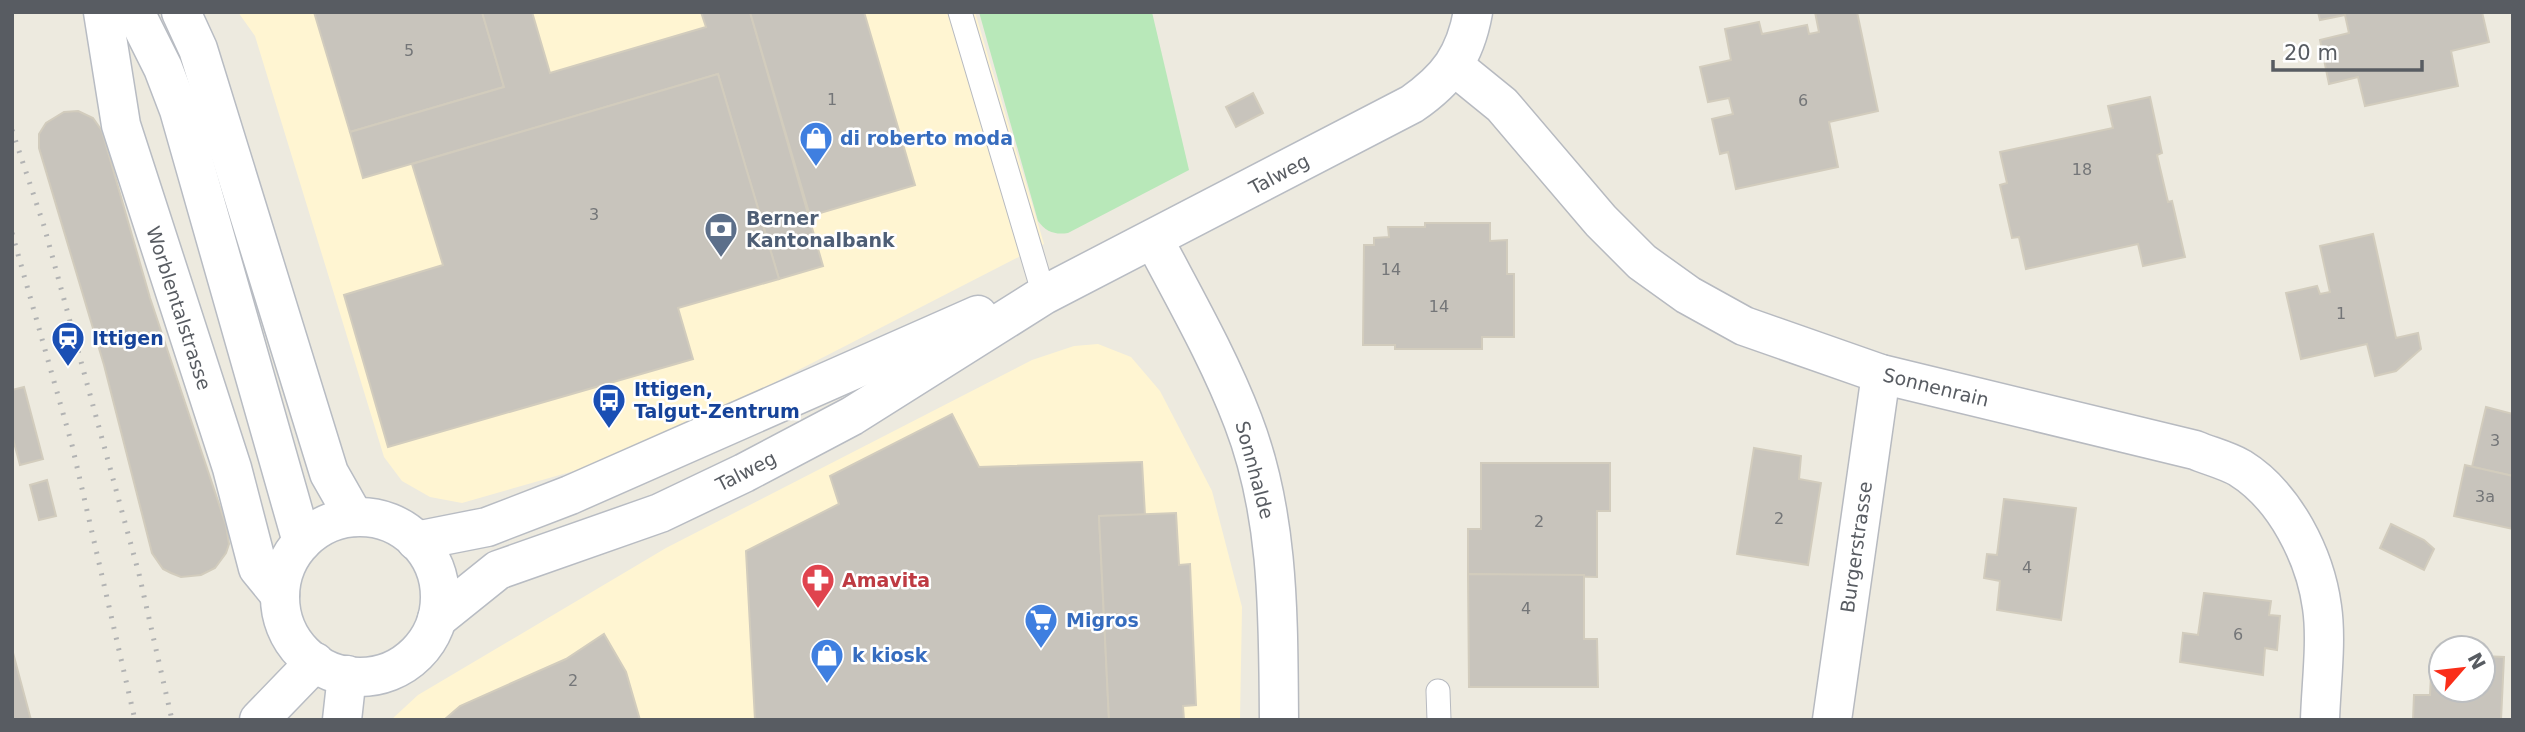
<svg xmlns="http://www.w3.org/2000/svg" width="2525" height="732" font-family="'DejaVu Sans',sans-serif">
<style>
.commercial{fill:#fff5d2}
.green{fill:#b8e8b9}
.building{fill:#c8c4bc;stroke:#d2ccbd;stroke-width:2}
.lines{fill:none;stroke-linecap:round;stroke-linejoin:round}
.lane-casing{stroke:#b7bac0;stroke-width:25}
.street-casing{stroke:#b7bac0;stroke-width:41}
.secondary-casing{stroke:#b8bcc3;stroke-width:41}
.lane{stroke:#fff;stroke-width:23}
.street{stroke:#fff;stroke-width:38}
.secondary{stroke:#fff;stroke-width:38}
.rail{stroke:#b2b3b3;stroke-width:5;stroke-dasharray:2 9;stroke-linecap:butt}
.labels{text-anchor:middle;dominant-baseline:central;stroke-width:5;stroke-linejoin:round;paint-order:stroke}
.number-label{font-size:16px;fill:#747678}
.shop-label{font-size:19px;font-weight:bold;fill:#366cbe;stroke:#fff;text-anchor:start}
.street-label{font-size:19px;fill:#585c62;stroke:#fff}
.service-label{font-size:19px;font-weight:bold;fill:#4e5e75;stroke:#fff;text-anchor:start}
.transit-label{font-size:19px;font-weight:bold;fill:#164399;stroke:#fff;text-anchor:start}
.health-label{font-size:19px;font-weight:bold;fill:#be3a42;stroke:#fff;text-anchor:start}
</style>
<rect width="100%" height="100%" fill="#edeadf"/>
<!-- commercial -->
<g class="commercial">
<polygon points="238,12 975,12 1044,244 637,453 462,503 430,497 402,481 384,457 255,36"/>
<polygon points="1098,344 1131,357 1160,391 1212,491 1242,607 1240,720 391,720 418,695 666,548 1032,360 1074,346"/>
</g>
<!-- green -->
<path class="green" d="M979,12H1152L1189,170L1068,233C1055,235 1046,232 1038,221Z"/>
<!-- building -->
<g class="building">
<polygon points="314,12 482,12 504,87 350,132"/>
<polygon points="482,12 532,12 550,73 706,27 701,12 750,12 823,266 779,279 718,74 363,178 350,132 504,87"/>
<polygon points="750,12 864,12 915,185 810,216"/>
<polygon points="1815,12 1857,12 1878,111 1829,122 1838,167 1736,189 1728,152 1720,154 1712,119 1733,114 1729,98 1708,102 1700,67 1731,60 1725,29 1759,22 1762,34 1807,25 1809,34 1819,32"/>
<polygon points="2318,12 2482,12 2489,42 2451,51 2458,86 2365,106 2358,77 2329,84 2320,40 2349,33 2345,15 2320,20"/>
<polygon points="718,74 779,279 678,308 693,359 388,447 344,295 443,265 412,164"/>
<polygon points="1253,93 1263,113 1236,127 1226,107"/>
<polygon points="2150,97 2162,153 2157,155 2168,202 2172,201 2185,257 2143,266 2138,244 2026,269 2019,237 2012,238 2000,185 2007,183 2000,152 2113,128 2108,106"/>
<polygon points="78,111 93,118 102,131 150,298 226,525 229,544 226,553 215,568 201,575 181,577 171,573 163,569 152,553 104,365 39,148 39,134 46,123 64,112"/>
<polygon points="1425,223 1490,223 1490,241 1507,240 1507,274 1514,274 1514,337 1482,337 1482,349 1395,349 1395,345 1363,345 1364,245 1374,245 1374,238 1389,237 1388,227 1425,227"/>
<polygon points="2373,234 2396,338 2418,333 2421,349 2396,371 2375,376 2367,344 2301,359 2286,293 2317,286 2320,294 2330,292 2320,246"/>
<polygon points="24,387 43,459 20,465 12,435 12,390"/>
<polygon points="2486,407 2513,414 2513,476 2472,467"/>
<polygon points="952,414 979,467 1142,462 1145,515 1099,516 1109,720 755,720 746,551 839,504 830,476"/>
<polygon points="1754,448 1801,456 1799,479 1821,483 1808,565 1737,554"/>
<polygon points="1481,463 1610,463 1610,511 1597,511 1597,577 1468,574 1468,529 1481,529"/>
<polygon points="2465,465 2513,476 2513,529 2454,516"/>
<polygon points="47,480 56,516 39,520 30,485"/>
<polygon points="2004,499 2076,508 2061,620 1997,610 2000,581 1984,578 1987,554 1997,555"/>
<polygon points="1176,513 1179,565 1190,564 1196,705 1183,706 1184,720 1109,720 1099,516"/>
<polygon points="2391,524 2424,540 2434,549 2424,570 2380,548"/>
<polygon points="1468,574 1584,575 1584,639 1597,639 1598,687 1469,687"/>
<polygon points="2204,593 2271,601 2269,615 2280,616 2277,650 2265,648 2263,675 2180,662 2183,633 2198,635"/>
<polygon points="604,634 626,672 640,720 444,720 460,706 566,659"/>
<polygon points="2445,644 2478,645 2481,648 2445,648"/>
<polygon points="12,649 20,679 31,720 12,720"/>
<polygon points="2432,655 2441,655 2441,690 2483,690 2483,656 2504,657 2501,720 2413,720 2414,695 2430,695"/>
</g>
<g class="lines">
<defs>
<g id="lane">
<polyline points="960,12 1044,295"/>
<polyline points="1438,691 1439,720"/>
</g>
<g id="street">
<path d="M1454,66L1502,105L1601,221L1642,262L1688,295L1744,326L1881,374L2195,450C2209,456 2226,460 2240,468C2285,496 2315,556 2322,607C2327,641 2321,685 2320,720"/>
<path d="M1154,240C1185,299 1219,358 1243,421C1280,517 1278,619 1279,720"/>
<polyline points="1832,720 1881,374"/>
</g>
<g id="secondary">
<polyline points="103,12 121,125 232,468 258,568 280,595"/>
<polyline points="135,12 163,68 179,110 302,542"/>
<polyline points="181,12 198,49 329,473 354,517"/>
<circle cx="360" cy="597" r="80"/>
<polyline points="416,541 487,527 570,495 978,315"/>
<path d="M437,619L498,570L660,513L744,473L852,416L1044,295L1412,104C1448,79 1465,56 1473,12"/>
<polyline points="259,720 315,662"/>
<polyline points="342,720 347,675"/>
</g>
</defs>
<!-- lane casing -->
<use href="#lane" class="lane-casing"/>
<!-- street casing -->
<use href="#street" class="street-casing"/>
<!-- secondary casing -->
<use href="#secondary" class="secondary-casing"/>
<!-- lane -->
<use href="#lane" class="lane"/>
<!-- street -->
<use href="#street" class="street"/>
<!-- secondary -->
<use href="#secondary" class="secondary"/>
<!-- rail -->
<g class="rail">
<polyline points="12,130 44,226 139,574 172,720"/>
<polyline points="12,233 72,445 135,720"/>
</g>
</g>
<!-- icons -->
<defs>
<symbol id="shop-pin" viewBox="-11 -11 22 30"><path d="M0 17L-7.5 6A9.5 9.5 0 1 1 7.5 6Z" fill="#3f7fe0" stroke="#fff"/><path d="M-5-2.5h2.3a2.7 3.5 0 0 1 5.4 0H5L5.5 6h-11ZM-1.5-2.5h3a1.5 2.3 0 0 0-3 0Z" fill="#fff"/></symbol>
<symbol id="bank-pin" viewBox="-11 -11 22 30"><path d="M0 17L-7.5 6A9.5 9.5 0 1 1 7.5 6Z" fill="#5c6f8a" stroke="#fff"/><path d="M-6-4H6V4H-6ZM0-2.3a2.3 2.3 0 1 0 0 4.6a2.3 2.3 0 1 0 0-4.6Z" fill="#fff"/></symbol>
<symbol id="station-pin" viewBox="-11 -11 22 30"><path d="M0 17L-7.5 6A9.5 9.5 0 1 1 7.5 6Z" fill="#1a4fb4" stroke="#fff"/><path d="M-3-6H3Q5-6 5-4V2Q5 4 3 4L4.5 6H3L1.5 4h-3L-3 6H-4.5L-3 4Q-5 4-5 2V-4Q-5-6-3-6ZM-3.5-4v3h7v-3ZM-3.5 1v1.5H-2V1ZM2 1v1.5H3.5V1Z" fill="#fff"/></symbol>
<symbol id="bus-pin" viewBox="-11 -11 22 30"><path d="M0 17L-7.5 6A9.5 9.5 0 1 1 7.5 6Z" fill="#1a4fb4" stroke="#fff"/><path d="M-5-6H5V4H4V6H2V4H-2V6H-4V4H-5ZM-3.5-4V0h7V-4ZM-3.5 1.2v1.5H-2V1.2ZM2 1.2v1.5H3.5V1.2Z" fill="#fff"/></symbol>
<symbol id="pharmacy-pin" viewBox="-11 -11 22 30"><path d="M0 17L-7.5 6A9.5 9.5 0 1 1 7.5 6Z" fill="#e0444e" stroke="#fff"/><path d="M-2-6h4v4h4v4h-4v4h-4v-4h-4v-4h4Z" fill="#fff"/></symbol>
<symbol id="supermarket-pin" viewBox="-11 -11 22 30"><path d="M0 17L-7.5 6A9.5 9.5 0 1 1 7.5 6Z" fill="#3f7fe0" stroke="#fff"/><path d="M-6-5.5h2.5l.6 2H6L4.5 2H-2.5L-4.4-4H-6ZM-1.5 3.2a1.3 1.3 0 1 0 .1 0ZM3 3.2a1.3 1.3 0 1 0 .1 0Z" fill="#fff"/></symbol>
</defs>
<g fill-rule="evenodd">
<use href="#shop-pin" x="797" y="119" width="38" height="52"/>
<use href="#bank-pin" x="702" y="210" width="38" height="52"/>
<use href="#station-pin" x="49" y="319" width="38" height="52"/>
<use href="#bus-pin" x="590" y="381" width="38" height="52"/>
<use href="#pharmacy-pin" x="799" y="561" width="38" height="52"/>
<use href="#supermarket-pin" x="1022" y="601" width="38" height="52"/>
<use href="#shop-pin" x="808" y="636" width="38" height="52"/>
</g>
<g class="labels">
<!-- number labels -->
<g class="number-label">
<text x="409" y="50">5</text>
<text x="832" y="99">1</text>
<text x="1803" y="100">6</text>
<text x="2082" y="169">18</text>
<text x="594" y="214">3</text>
<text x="1391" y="269">14</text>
<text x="1439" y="306">14</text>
<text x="2341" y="313">1</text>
<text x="2495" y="440">3</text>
<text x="2485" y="496">3a</text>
<text x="1779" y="518">2</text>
<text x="1539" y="521">2</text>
<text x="2027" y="567">4</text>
<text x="1526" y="608">4</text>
<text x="2238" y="634">6</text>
<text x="573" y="680">2</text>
</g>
<!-- shop labels -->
<g class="shop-label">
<text x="840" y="138">di roberto moda</text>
<text x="1066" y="620">Migros</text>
<text x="852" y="655">k kiosk</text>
</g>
<!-- street labels -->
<g class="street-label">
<text transform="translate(1279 174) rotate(-28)">Talweg</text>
<text transform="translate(179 308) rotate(72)">Worblentalstrasse</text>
<text transform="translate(1936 387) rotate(14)">Sonnenrain</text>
<text transform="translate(1255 470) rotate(75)">Sonnhalde</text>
<text transform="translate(746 471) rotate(-27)">Talweg</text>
<text transform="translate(1856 547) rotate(-82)">Burgerstrasse</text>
</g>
<!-- service labels -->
<g class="service-label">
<text x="746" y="218">Berner<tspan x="746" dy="22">Kantonalbank</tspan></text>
</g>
<!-- transit labels -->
<g class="transit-label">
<text x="92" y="338">Ittigen</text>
<text x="634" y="389">Ittigen,<tspan x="634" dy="22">Talgut-Zentrum</tspan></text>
</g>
<!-- health labels -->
<g class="health-label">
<text x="842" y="580">Amavita</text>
</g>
</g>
<!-- border -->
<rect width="2525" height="732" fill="none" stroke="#585c62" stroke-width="28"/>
<!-- north arrow -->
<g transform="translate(2462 669) rotate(62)"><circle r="33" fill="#ffffff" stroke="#bcbec0" stroke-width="2"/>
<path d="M0-5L12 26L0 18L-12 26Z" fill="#fa2e19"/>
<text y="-10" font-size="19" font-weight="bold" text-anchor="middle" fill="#585c62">N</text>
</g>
<!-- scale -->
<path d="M2273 60v10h149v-10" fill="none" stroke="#585c62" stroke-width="3.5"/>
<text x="2284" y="60" font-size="21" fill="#585c62" stroke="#ffffff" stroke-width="5" paint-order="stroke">20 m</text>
</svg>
